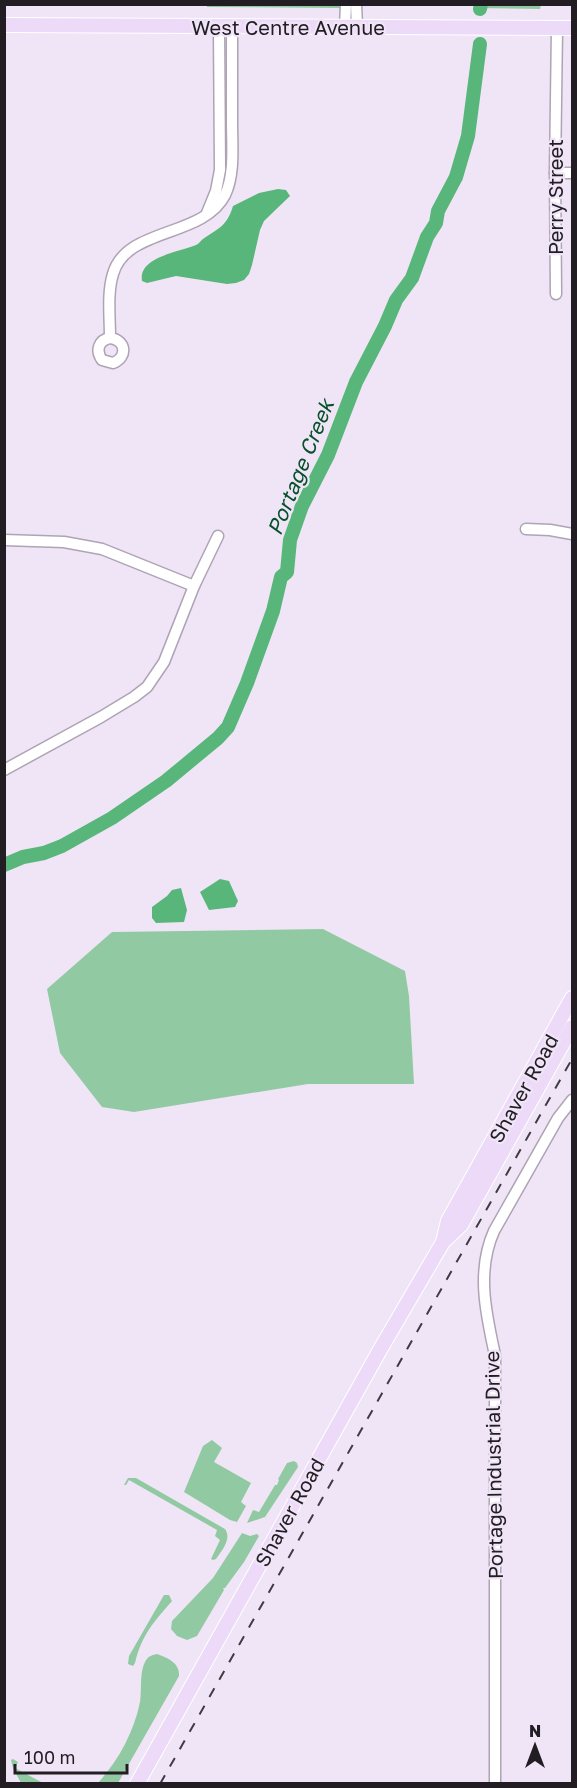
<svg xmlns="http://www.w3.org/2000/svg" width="577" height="1788" font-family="'Golos Text',sans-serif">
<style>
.green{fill:#91caa2}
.water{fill:#58b67a}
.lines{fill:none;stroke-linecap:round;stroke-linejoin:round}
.river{stroke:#58b67a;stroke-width:14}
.minor-casing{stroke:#aea4b4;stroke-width:13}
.major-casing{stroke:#fff;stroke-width:16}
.minor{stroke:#fff;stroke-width:10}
.major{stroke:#eddaf8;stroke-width:14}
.rail{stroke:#403b43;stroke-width:2;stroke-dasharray:10 10;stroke-linecap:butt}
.labels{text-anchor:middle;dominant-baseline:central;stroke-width:4.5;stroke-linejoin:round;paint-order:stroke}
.street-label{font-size:20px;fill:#211d23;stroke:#f0e5f7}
.water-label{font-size:21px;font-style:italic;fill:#06512a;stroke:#f0e5f7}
</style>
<rect width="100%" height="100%" fill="#f0e5f7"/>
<!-- green -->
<g class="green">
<polygon points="207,5 340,4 340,8 207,7"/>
<polygon points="475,5 475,4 541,5 540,9 475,8"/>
<polygon points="323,929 405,971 409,996 414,1084 308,1084 134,1112 102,1107 60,1053 47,989 112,932"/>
<polygon points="212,1440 222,1448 214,1462 251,1483 241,1502 246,1506 237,1522 230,1520 184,1492 203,1446"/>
<polygon points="294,1461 297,1463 298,1467 265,1517 247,1523 253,1510 259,1512 275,1485 277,1485 279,1480 278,1479 287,1463"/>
<path d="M128,1478H136L225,1529C232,1539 222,1550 216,1559L213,1560L211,1559L220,1540L215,1536L217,1530L129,1480L126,1485H124Z"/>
<polygon points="242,1533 250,1536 257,1534 259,1536 244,1562 225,1588 223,1588 224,1590 197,1636 187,1640 177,1636 171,1629 172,1621 213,1578"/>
<path d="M164,1595H169L172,1601C154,1622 142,1634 135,1663L133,1666L128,1664L129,1656Z"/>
<path d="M157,1654C168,1658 180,1663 179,1676L118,1783H98C118,1761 134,1732 140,1702C142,1689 139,1671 146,1660C149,1656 152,1655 157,1654Z"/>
<polygon points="13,1759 18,1762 15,1768 43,1783 21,1783 13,1768 11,1760"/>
</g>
<!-- water -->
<g class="water">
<path d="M278,189L286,190L290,196L264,221L260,230L252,265L249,274L244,280L236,283L227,284L176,276L147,283L142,281C138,257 179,252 196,245C200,243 199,242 203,239C219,228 227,226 233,206L259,193Z"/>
<polygon points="220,879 229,881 238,901 235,907 209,910 200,892"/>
<polygon points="181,888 187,910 184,922 156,923 152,918 152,907 167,896 172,890"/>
</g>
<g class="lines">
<!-- river -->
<g class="river">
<polyline points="480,9 481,4"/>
<polyline points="4,865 23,857 44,853 62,846 112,818 166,781 218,738 228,727 247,683 273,611 281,577 287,572 290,540 302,506 328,455 356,382 385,326 396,300 412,278 427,237 436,223 438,211 456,177 468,136 480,44"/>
</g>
<defs>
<g id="minor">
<polyline points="356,4 357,27"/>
<polyline points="345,27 346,4"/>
<polyline points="555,173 572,173"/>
<polyline points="207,213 216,191 220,170 219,27"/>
<polyline points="556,294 555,173 557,28"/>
<path d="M110,338C99,340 95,350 102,360L113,363C128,357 126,340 110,338C110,317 107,293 113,274C126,227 203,238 225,195C235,174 232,146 232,123C232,91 232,59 232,27"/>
<polyline points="526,529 550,530 572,534"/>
<polyline points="4,540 64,542 102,549 194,586"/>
<polyline points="4,770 101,717 134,697 147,687 164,662 194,586 218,536"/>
<path d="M495,1784V1355C486,1314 476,1271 494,1231L558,1118L572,1100"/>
</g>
<g id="major">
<polyline points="4,25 572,28"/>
<polyline points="443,1242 448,1221 572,998"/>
<polyline points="137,1784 381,1348 443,1242 461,1225 572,1027"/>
</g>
</defs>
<!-- minor casing -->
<use href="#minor" class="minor-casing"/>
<!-- major casing -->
<use href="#major" class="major-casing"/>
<!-- minor -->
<use href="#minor" class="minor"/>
<!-- major -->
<use href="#major" class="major"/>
<!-- rail -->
<polyline class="rail" points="160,1784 572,1059"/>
</g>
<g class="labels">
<!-- street labels -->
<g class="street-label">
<text x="288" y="27">West Centre Avenue</text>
<text transform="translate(555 197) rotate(-90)">Perry Street</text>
<text transform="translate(523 1088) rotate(-61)">Shaver Road</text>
<text transform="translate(493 1465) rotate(-91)">Portage Industrial Drive</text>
<text transform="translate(289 1512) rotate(-61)">Shaver Road</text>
</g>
<!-- water labels -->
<g class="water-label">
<text transform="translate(300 467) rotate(-68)">Portage Creek</text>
</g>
</g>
<!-- border -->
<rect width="577" height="1788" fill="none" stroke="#211d23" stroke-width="12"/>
<!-- north arrow -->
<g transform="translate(535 1746)" stroke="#f0e5f7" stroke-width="4.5" paint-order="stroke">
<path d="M0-4.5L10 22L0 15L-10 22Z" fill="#211d23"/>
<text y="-9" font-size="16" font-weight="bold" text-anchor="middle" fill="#211d23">N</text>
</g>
<!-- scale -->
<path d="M15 1764v9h112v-9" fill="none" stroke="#211d23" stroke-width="3"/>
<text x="24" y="1764" font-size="18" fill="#211d23" stroke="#f0e5f7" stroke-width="4.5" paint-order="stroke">100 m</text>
</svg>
